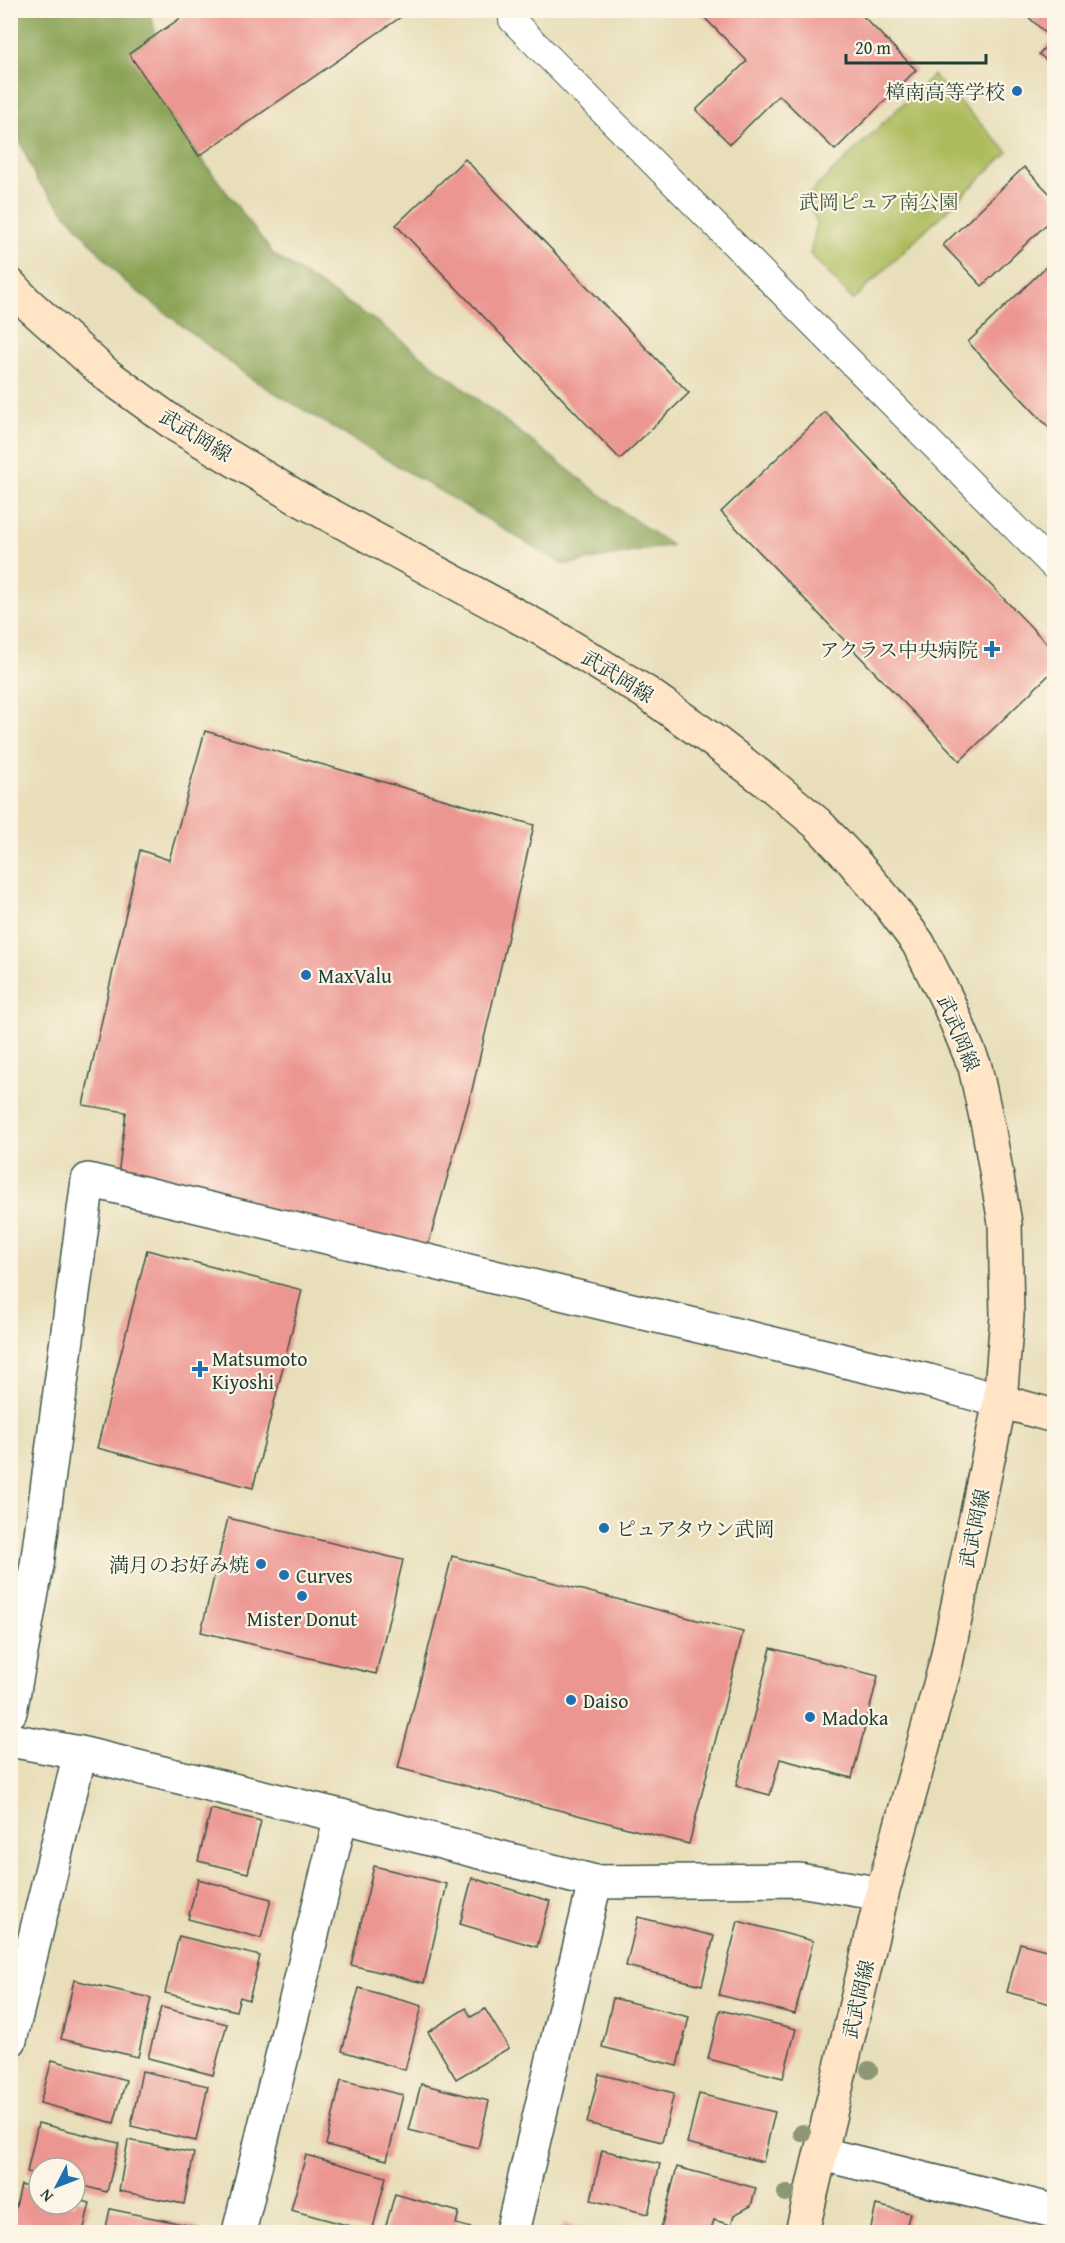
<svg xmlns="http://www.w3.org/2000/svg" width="1065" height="2243" font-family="'Gentium Book Plus','Noto Serif JP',serif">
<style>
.green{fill:#adbb5d;stroke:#667c48;stroke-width:1.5}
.forest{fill:#8aa354;stroke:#547044;stroke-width:1.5}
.building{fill:#ec9692}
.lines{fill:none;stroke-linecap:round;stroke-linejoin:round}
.lane-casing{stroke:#3d5548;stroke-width:28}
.street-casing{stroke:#3d5548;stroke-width:36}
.secondary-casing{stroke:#3d5548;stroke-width:36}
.lane{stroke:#fff;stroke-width:26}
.street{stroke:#fff;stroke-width:33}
.secondary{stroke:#ffe4c6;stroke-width:33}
.tree{fill:#8d9675}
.poi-dot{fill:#1f6fb2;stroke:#fcf5e5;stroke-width:2}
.labels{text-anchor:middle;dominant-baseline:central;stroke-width:4.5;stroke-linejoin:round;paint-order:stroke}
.poi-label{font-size:20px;fill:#1f3d34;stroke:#fcf5e5;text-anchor:start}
.park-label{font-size:20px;fill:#425c3e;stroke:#fcf5e5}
.street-label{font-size:20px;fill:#1f3d34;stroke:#fcf5e5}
</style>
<rect width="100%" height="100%" fill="#fcf5e5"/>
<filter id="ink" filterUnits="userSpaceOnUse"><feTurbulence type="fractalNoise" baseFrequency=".0167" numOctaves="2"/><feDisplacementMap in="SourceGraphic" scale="12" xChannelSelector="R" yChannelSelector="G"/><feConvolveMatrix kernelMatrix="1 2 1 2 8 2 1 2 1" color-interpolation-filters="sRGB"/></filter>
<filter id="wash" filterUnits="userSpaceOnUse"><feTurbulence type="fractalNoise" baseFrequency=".008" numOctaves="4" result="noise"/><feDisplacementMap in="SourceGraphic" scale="24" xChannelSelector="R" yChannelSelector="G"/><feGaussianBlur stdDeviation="1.35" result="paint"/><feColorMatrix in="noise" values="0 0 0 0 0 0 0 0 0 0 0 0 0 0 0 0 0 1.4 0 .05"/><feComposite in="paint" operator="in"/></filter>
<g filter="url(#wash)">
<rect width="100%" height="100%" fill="#e8deb9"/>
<!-- green -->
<polygon class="green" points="933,75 1008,152 853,300 810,254 817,223 806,197"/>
<!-- forest -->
<polygon class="forest" points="10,11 150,11 181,132 274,255 376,321 623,512 671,545 564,565 250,378 124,281 36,179 11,119"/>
<g id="blocks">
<!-- building -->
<g class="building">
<polygon points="192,10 411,10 199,156 129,54"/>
<polygon points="697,10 857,10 916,70 835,150 779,95 730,144 696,110 747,61"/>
<polygon points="1021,10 1054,10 1054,67 1039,54 1052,39"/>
<polygon points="465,159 689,393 620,459 396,225"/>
<polygon points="1024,167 1054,198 1054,217 982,286 943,245"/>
<polygon points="1054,259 1054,433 968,342"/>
<polygon points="825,412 1054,651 1054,670 960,761 721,512"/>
<polygon points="205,731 534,825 472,1090 425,1256 118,1176 126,1112 83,1105 140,850 169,860"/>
<polygon points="147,1250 302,1290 253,1488 97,1448"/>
<polygon points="228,1518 403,1560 376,1674 201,1632"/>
<polygon points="452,1556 743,1632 689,1844 398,1768"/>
<polygon points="771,1648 878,1676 852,1778 780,1759 770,1795 736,1786"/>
<polygon points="211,1809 261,1821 248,1873 198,1861"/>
<polygon points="374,1866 447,1884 424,1983 351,1965"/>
<polygon points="472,1878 550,1901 537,1947 460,1924"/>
<polygon points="198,1879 271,1899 261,1938 188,1919"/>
<polygon points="638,1917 714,1936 702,1985 626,1966"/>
<polygon points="738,1921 813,1941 795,2014 719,1995"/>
<polygon points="179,1936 260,1956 249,2000 240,1997 236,2011 165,1993"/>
<polygon points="1020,1943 1054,1952 1054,2005 1007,1992"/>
<polygon points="74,1980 151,1998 138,2057 61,2039"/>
<polygon points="359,1988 422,2006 405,2070 342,2051"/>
<polygon points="613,1998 689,2017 677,2066 602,2047"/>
<polygon points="161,2007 227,2024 213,2075 148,2058"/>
<polygon points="466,2008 471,2017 485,2009 509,2048 456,2079 428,2032"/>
<polygon points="720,2010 796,2029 783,2078 708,2059"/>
<polygon points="52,2060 126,2080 114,2123 40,2103"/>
<polygon points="142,2071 208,2086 196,2141 131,2126"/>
<polygon points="599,2074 674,2093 662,2142 587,2123"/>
<polygon points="341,2080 403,2095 387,2160 326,2145"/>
<polygon points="421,2084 489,2101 478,2148 409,2130"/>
<polygon points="699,2094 775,2112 763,2162 687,2143"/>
<polygon points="38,2123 119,2143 107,2192 75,2184 75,2168 39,2168 39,2175 27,2172"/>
<polygon points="128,2140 194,2153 184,2204 119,2191"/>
<polygon points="602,2150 660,2164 648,2214 591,2200"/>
<polygon points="306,2155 386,2177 372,2232 291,2210"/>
<polygon points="677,2167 756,2188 751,2206 734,2215 731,2225 714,2220 710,2232 660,2232"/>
<polygon points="21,2185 39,2190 39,2204 75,2204 75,2199 90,2203 83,2232 10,2232"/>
<polygon points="395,2194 459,2212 456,2224 486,2232 384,2232"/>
<polygon points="876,2205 910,2213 905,2232 870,2232"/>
<polygon points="110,2209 197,2227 196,2232 105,2232"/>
<polygon points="563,2223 597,2232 561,2232"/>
</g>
</g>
</g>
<g filter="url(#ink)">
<use href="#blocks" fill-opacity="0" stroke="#3d5548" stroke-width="1.5"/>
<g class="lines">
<defs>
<polyline id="lane" points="512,20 1054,567"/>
<g id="street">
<polyline points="10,1712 37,1565 88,1180 929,1381 1000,1401"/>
<polyline points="10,1740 80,1753 341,1816 595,1882 799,1880 882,1894"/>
<polyline points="10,2040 80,1753"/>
<polyline points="822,2154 1054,2211"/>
<polyline points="239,2232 341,1816"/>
<polyline points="512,2232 595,1882"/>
</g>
<g id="secondary">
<polyline points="10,285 26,302 107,375 176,425 298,498 545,631 645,692 718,744 775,788 818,824 852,860 886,900 918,943 948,1002 975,1067 989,1131 1005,1223 1007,1316 1000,1401 946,1663 882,1894 802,2232"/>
<polyline points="1000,1401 1054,1416"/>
</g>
</defs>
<!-- lane casing -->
<use href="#lane" class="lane-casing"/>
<!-- street casing -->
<use href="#street" class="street-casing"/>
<!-- secondary casing -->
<use href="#secondary" class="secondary-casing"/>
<!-- lane -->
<use href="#lane" class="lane"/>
<!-- street -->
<use href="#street" class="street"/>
<!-- secondary -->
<use href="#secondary" class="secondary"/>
</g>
<!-- trees -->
<g class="tree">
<circle cx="869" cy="2070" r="9"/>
<circle cx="802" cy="2133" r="9"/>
<circle cx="786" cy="2193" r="9"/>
</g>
</g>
<!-- markers -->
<g class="poi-dot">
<circle cx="1017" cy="91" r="6"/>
<path d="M989 640h6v6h6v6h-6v6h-6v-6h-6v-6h6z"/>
<circle cx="306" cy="975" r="6"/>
<path d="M197 1360h6v6h6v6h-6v6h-6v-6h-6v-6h6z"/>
<circle cx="604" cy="1528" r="6"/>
<circle cx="261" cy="1564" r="6"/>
<circle cx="284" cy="1575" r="6"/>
<circle cx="302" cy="1596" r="6"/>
<circle cx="571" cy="1700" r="6"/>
<circle cx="810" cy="1717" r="6"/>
</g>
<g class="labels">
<!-- poi labels -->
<g class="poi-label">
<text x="1005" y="91" text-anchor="end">樟南高等学校</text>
<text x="978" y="649" text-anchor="end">アクラス中央病院</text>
<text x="318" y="975">MaxValu</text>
<text x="212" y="1358">Matsumoto<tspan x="212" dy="23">Kiyoshi</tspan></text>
<text x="616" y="1528">ピュアタウン武岡</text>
<text x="249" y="1564" text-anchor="end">満月のお好み焼</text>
<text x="296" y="1575">Curves</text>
<text x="302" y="1618" text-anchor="middle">Mister Donut</text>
<text x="583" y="1700">Daiso</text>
<text x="822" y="1717">Madoka</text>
</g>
<!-- park labels -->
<g class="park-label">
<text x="879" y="201">武岡ピュア南公園</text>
</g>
<!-- street labels -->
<g class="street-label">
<text transform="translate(196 435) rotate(32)">武武岡線</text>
<text transform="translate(618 676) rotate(32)">武武岡線</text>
<text transform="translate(959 1033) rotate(68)">武武岡線</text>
<text transform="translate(974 1528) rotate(-78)">武武岡線</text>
<text transform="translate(858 1999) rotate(-77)">武武岡線</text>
</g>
</g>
<!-- margin -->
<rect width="1065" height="2243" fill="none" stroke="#fcf5e5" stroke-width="36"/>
<!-- north arrow -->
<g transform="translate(57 2186) rotate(228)"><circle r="28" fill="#fcf5e5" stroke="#a4ab9e" stroke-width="1.5"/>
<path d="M0-4.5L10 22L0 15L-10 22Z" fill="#1f6fb2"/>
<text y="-9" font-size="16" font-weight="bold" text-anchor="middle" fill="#1f3d34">N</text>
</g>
<!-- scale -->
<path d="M846 54v9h140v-9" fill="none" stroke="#1f3d34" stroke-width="3"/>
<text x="855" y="54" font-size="18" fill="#1f3d34" stroke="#fcf5e5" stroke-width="4.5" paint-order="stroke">20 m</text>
</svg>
